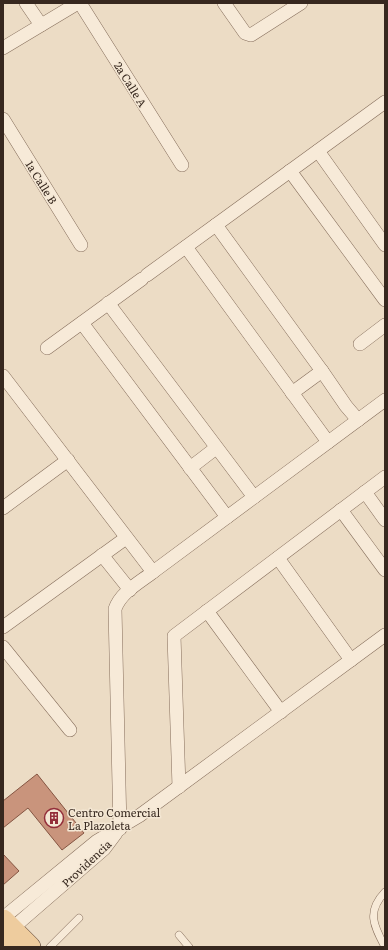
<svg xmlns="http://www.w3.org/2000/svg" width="388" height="950" font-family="Literata,serif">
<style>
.building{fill:#c9947c;stroke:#855542}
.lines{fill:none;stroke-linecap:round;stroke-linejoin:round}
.service-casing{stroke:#866e5c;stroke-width:8}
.minor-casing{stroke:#866e5c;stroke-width:14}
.primary-casing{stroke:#543d30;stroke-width:22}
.service{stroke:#f7ead8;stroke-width:7}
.minor{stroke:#f7ead8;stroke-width:13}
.primary{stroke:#eecc9e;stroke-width:21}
.labels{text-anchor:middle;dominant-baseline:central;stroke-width:3;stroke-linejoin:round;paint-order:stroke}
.street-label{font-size:11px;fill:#37281f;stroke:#f4e7d4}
.poi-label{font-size:11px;fill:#37281f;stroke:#f4e7d4;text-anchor:start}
</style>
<rect width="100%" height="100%" fill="#ecdcc5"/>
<!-- building -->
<g class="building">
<polygon points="37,774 84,833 62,850 28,808 3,828 3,801"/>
<polygon points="3,854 19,871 3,885"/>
</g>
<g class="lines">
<defs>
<g id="service">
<polyline points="179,935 189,947"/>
<polyline points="50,947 79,918"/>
<path d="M385,947C374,926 366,912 385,892"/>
</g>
<g id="minor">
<polyline points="26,3 41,25"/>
<polyline points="80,3 182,165"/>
<polyline points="224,3 245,33 251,35 301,3"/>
<polyline points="3,48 78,3"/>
<polyline points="3,119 81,245"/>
<polyline points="318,151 385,245"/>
<polyline points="290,171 385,300"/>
<polyline points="216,225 322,371 346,406 358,420"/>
<polyline points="186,247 328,442"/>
<polyline points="147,275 385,102"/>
<polyline points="108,303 254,497"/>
<polyline points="82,323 227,517"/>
<polyline points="360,344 385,325"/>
<polyline points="47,348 142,279"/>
<polyline points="3,376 153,572"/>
<polyline points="292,393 322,371"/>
<polyline points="190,468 216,448"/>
<polyline points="365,492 385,520"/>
<polyline points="3,508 68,460"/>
<polyline points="341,510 385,570"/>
<polyline points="102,555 130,590"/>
<polyline points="278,558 351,660"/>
<polyline points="207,611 281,712"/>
<polyline points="3,627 126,538"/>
<polyline points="3,647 70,730"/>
<polyline points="179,787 174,636 385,477"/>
<path d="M120,829L115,609C121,592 139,583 153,572L385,400"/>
<polyline points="3,918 97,841 139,816 385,635"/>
<polyline points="7,933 104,849 116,833"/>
</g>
<g id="primary">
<polyline points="3,920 30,947"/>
<polyline points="3,943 7,947"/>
</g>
</defs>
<!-- service casing -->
<use href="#service" class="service-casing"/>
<!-- minor casing -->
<use href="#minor" class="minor-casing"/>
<!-- primary casing -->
<use href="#primary" class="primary-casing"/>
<!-- service -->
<use href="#service" class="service"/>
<!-- minor -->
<use href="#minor" class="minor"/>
<!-- primary -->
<use href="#primary" class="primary"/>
</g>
<!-- icons -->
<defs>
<symbol id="building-ring" viewBox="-11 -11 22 22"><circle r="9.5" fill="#f4e7d4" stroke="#932e3a" stroke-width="1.5"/><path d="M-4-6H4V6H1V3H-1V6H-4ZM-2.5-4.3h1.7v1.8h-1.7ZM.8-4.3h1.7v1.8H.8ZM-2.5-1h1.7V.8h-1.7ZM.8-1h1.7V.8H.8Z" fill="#932e3a"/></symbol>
</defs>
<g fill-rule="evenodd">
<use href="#building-ring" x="43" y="807" width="22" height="22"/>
</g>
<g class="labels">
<!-- street labels -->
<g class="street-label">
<text transform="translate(131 84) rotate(58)">2a Calle A</text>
<text transform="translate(42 182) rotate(58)">1a Calle B</text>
<text transform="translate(86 863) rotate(-43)">Providencia</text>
</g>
<!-- poi labels -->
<g class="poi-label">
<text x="68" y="812">Centro Comercial<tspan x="68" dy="13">La Plazoleta</tspan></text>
</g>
</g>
<!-- border -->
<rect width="388" height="950" fill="none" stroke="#37281f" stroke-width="8"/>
</svg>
